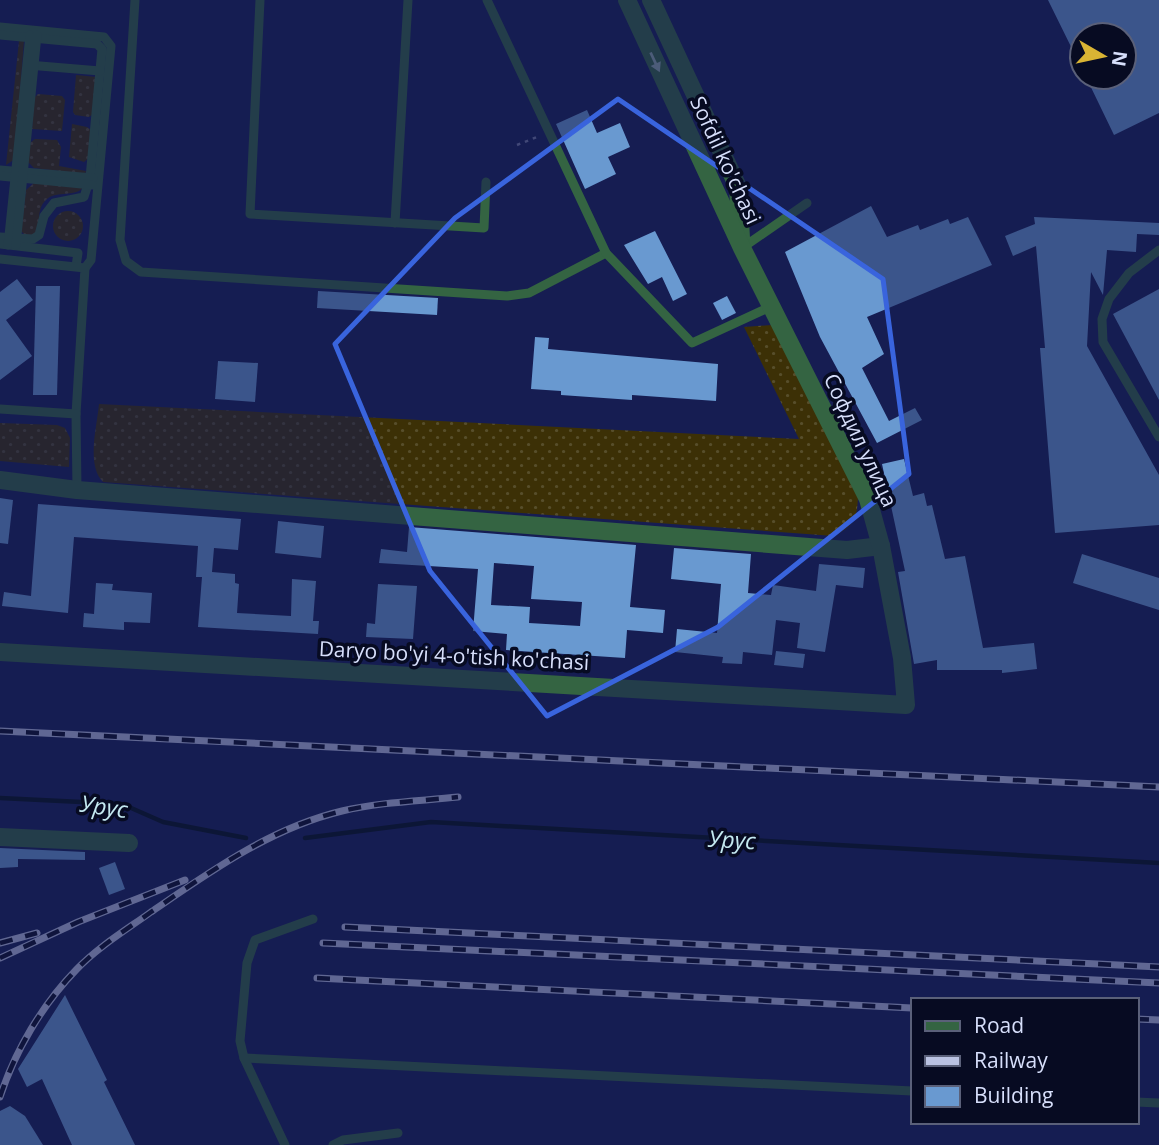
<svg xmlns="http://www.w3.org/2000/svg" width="1159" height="1145" font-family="'Open Sans',sans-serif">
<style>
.grass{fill:url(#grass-dots)}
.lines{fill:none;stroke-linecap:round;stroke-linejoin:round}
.stream{stroke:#000f14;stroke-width:4.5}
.building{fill:#6999d0;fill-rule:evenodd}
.path{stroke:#757ca5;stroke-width:2.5;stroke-dasharray:3.5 5;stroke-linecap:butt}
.lane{stroke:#346442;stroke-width:9}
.street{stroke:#346442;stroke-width:18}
.rail-casing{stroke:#bac2e2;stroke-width:7}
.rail{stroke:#070b22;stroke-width:4.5;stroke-dasharray:13;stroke-linecap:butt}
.oneway{fill:#8ea8a8}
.marked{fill:none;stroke:#3964dd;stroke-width:5;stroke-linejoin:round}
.labels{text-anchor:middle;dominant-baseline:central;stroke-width:7;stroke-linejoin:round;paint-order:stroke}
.street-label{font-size:21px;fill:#d7dffb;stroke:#070b22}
.water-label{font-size:23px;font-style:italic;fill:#c4e9f1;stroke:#070b22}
</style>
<defs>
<pattern id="grass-dots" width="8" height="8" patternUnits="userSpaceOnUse" patternTransform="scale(1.75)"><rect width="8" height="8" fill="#3c3006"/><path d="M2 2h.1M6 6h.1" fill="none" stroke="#574e2b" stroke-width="1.8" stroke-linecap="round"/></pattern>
</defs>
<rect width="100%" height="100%" fill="#161d52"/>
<!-- grass -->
<g class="grass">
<polygon points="24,40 15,159 6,165 19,41"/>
<polygon points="76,75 97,77 93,114 89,117 75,115 73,112"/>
<polygon points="38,94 62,96 65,100 62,131 32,129 34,98"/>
<polygon points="72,124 87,127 91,130 89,158 84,162 69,157"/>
<polygon points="35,139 57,140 61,147 59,166 86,171 85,174 34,168 28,162 30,143"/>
<path d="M34,183L84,187C74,198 58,190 47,199C35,209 42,224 35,235H25L21,231L26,190Z"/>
<circle cx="68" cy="226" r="15"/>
<path d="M772,325L858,497C857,519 854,526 834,536L103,482C86,465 97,427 99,404L799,439L744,327Z"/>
<polygon points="0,423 57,425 65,428 70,438 69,467 0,461"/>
</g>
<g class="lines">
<!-- stream -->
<g class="stream">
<polyline points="0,798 122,804 163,822 246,838"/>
<polyline points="305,838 431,822 1159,863"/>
</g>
</g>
<!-- building -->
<g class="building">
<polygon points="1048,0 1159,0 1159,113 1114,135 1086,77 1124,77 1124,35 1082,35 1082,69"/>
<polygon points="587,110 597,133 620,123 630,147 608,157 616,174 585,189 556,124"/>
<polygon points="871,206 887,237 918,225 920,230 948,219 950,224 968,217 992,265 867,317 884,354 862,368 889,421 915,408 922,420 877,443 820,337 785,252"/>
<polygon points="1034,217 1159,223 1159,235 1137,234 1136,252 1107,250 1103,295 1091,272 1087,346 1159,475 1159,525 1055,533 1040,348 1045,348 1036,246 1013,256 1005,236 1035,224"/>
<polygon points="655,231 687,294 673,301 662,277 648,284 624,245"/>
<polygon points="17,279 33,300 6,320 32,356 0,380 0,292"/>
<polygon points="36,286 60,286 57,395 33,395"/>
<polygon points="1159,289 1159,400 1113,314"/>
<polygon points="318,291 438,298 437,315 317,308"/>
<polygon points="727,296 736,313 722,320 713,303"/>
<polygon points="535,337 549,338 548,349 718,364 716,401 632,395 632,400 561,395 561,391 531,389"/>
<polygon points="218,361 258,363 255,402 215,399"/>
<polygon points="904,459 913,496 924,493 927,506 932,505 945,559 965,556 983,648 1034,643 1037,669 1002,673 1002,670 937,670 937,660 914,664 898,572 905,571 882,464"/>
<polygon points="0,498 13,500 8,544 0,543"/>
<polygon points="38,504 241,519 238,550 214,548 212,572 235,574 235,583 239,584 237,613 291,616 292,579 316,581 313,621 319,621 318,634 198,627 202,577 196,577 198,546 74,537 68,613 2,606 4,592 31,596"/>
<polygon points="278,521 324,526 321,558 275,553"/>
<path d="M409,527L636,545L630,607L665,610L663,633L627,630L625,658L506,650L507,634L473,631L478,569L379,563L381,549L407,552ZM494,563L534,566L531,599L582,602L580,626L529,623L530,607L491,605Z"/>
<polygon points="674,548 751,554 748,593 771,595 773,585 816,591 819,564 865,568 863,588 836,585 825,652 797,648 800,623 776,620 772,655 743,652 742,664 722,663 723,657 675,652 677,629 717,633 721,584 671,579"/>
<polygon points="1082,554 1159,578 1159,610 1073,583"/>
<polygon points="96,583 113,584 112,590 152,593 150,623 124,622 124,630 83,627 84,613 94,614"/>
<polygon points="378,584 417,586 413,639 366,637 367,623 375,624"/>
<polygon points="776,651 805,654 803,668 774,665"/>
<polygon points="0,848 85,852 85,860 18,859 18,867 0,868"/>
<polygon points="115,862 125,889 109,895 99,868"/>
<polygon points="65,995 107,1080 104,1082 135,1145 72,1145 42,1079 27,1087 18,1069"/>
<polygon points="10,1106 25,1116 43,1145 0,1145 0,1111"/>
</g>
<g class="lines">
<!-- path -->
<polyline class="path" points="517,145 537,137"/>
<!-- lane -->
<g class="lane">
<polyline points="135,0 120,240 126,261 141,272 507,296 529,293 606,253"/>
<polyline points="260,0 250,214 484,228 486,182"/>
<polyline points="487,0 606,253 692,343 770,307"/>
<polyline points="0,27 104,37 111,46 91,260 85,268"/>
<polyline points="0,35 97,44 102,49 90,178 84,197 54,203 44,216 39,235 33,239 0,237"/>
<polyline points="28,65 100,71"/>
<polyline points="0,170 93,178"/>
<polyline points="0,176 92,185"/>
<polyline points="395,223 408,0"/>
<polyline points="0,244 78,253 76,266"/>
<polyline points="8,245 30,35"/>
<polyline points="16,245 37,35"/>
<polyline points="742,248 807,203"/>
<polyline points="1159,250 1129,273 1109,299 1102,319 1103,342 1159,437"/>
<polyline points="0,259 85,268 76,414"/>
<polyline points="0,409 76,414 77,490"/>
<polyline points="244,1058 912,1091"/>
<polyline points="1136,1102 1159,1103"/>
<polyline points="285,1145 244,1058 240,1041 247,963 255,940 313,919"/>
<polyline points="333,1145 343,1140 398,1133"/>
</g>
<!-- street -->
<g class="street">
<polyline points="651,0 738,187 741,238"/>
<polyline points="0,480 77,490 847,550 881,546"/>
<polyline points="0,652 906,705 902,658 881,546 868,499 742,248 627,0"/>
<polyline points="0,837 129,843"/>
</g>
<defs>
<g id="rail">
<polyline points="0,731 1159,787"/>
<polyline points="345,927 1159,967"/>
<polyline points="0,943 37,933"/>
<polyline points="323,943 1159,983"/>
<polyline points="0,958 78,922 185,880"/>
<polyline points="317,978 912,1008"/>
<polyline points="1136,1019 1159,1020"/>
<path d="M0,1097C15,1051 42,1005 76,970C98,947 126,930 151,912C211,871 271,828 342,811C380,802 420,801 458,797"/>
</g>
</defs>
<!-- rail casing -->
<use href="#rail" class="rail-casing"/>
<!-- rail -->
<use href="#rail" class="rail"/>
</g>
<!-- one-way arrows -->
<defs><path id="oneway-solid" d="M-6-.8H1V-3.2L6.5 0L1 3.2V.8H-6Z" transform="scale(1.75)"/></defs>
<use class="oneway" href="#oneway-solid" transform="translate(655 62) rotate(65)"/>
<!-- marked area -->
<path d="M0 0H1159V1145H0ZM618,99L883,279L909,474L718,627L547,716L430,571L335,344L455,218Z" fill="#161d52" fill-opacity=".55" fill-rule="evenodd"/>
<path class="marked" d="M618,99L883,279L909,474L718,627L547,716L430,571L335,344L455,218Z"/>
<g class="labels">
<!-- street labels -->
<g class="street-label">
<text transform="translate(726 160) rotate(65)">Sofdil ko'chasi</text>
<text transform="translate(861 440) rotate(65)">Софдил улица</text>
<text transform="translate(454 655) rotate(3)">Daryo bo'yi 4-o'tish ko'chasi</text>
</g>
<!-- water labels -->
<g class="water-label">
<text transform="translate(104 806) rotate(8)">Урус</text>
<text transform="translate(732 839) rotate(3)">Урус</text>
</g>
</g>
<!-- legend -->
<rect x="911" y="998" width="228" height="126" fill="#070b22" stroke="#5a6079" stroke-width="2"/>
<rect x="925" y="1021" width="35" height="10" fill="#346442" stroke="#5a6079" stroke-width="2"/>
<text x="974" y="1033" font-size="21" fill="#d7dffb">Road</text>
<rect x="925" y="1056" width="35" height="10" fill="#bac2e2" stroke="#5a6079" stroke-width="2"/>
<text x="974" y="1068" font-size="21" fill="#d7dffb">Railway</text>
<rect x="925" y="1086" width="35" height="21" fill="#6999d0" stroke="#5a6079" stroke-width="2"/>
<text x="974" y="1103" font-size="21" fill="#d7dffb">Building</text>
<!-- north arrow -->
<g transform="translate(1103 56) rotate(99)"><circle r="33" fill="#070b22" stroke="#5a6079" stroke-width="2"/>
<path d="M0-5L12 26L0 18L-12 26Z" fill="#d9b434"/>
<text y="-10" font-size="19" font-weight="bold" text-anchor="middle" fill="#d7dffb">N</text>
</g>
</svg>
